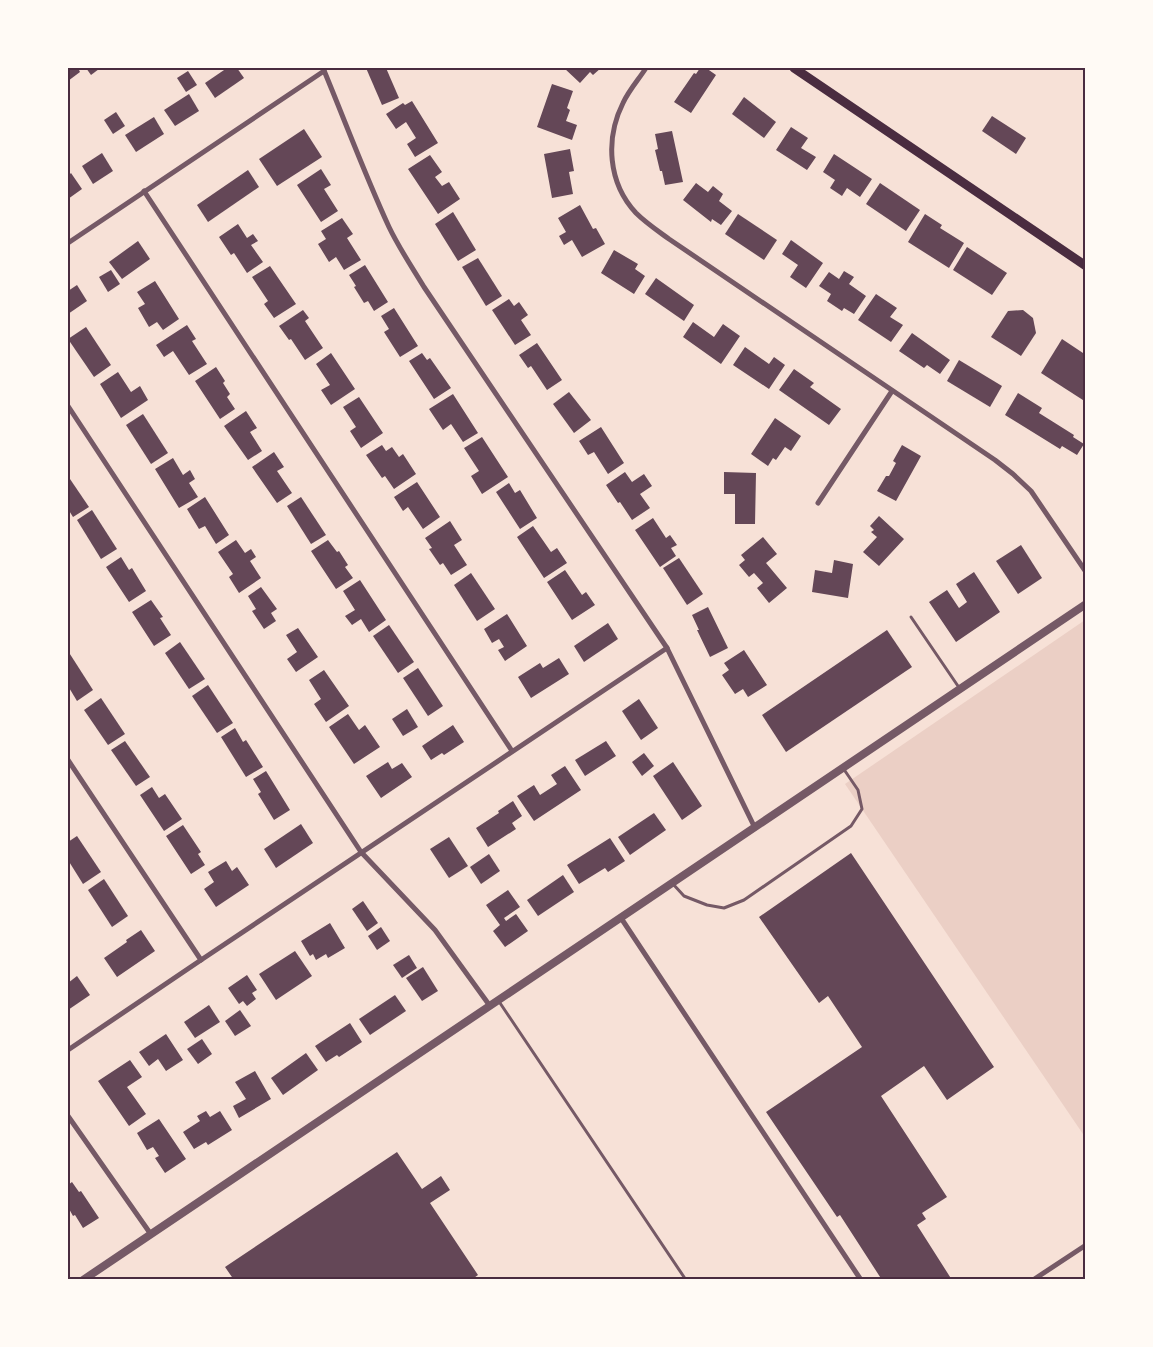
<svg xmlns="http://www.w3.org/2000/svg" width="1153" height="1347" font-family="'Golos Text',sans-serif">
<style>
.green{fill:#ebcfc5}
.building{fill:#644757}
.lines{fill:none;stroke-linecap:round;stroke-linejoin:round}
.service{stroke:#755966;stroke-width:3}
.minor{stroke:#755966;stroke-width:5}
.tertiary{stroke:#755966;stroke-width:8}
.secondary{stroke:#4a2c40;stroke-width:9}
.neatline{fill:none;stroke:#4a2c40;stroke-width:2}
</style>
<rect width="100%" height="100%" fill="#f7e1d7"/>
<!-- green -->
<polygon class="green" points="1085,620 1085,1137 845,784"/>
<!-- building -->
<g class="building">
<polygon points="68,68 78,68 80,72 68,81"/>
<polygon points="86,68 98,68 99,69 91,75"/>
<polygon points="227,68 237,68 244,78 215,98 205,83"/>
<polygon points="366,68 386,68 399,98 382,105"/>
<polygon points="564,68 601,68 593,75 590,72 580,83"/>
<polygon points="700,68 706,68 716,75 691,113 674,102 694,73 696,74"/>
<polygon points="188,71 197,85 186,92 177,78"/>
<polygon points="552,84 573,91 567,108 570,110 566,121 577,125 572,140 537,127"/>
<polygon points="189,94 199,111 175,126 164,110"/>
<polygon points="744,97 776,122 764,138 732,114"/>
<polygon points="412,101 438,143 415,157 407,144 416,138 406,122 396,129 386,114 403,103 405,105"/>
<polygon points="116,112 125,126 113,134 104,120"/>
<polygon points="992,116 1026,138 1016,154 982,131"/>
<polygon points="154,117 164,134 136,152 125,135"/>
<polygon points="791,127 808,138 801,148 816,157 807,170 776,150"/>
<polygon points="304,129 322,157 277,186 259,159"/>
<polygon points="672,131 683,182 665,185 662,171 660,171 655,150 658,149 655,134"/>
<polygon points="570,149 574,171 569,172 573,194 552,198 544,154"/>
<polygon points="102,153 113,171 93,184 82,166"/>
<polygon points="834,154 872,179 860,197 847,188 842,196 830,188 835,180 823,172"/>
<polygon points="430,155 442,172 435,177 442,186 449,182 460,199 438,214 408,169"/>
<polygon points="321,169 331,185 324,189 338,211 321,222 297,185"/>
<polygon points="248,170 259,187 208,222 197,205"/>
<polygon points="71,173 82,189 68,199 68,176"/>
<polygon points="696,183 708,192 713,186 723,194 719,201 732,211 721,225 712,219 711,222 683,200"/>
<polygon points="880,183 920,210 906,231 866,204"/>
<polygon points="580,205 593,229 596,228 605,244 582,257 572,240 564,245 559,236 566,232 558,218"/>
<polygon points="453,212 476,250 458,261 435,224"/>
<polygon points="738,214 777,240 764,260 725,234"/>
<polygon points="925,214 942,225 940,228 964,243 949,268 908,242"/>
<polygon points="342,218 353,234 347,238 361,260 344,270 336,257 329,262 318,244 326,239 321,231"/>
<polygon points="238,224 247,238 253,234 258,241 251,245 263,262 247,273 234,253 231,255 219,237"/>
<polygon points="791,240 823,263 806,288 790,277 798,265 782,254"/>
<polygon points="138,241 150,259 122,279 109,262"/>
<polygon points="967,247 1007,273 992,295 953,270"/>
<polygon points="614,250 638,264 635,269 645,276 634,294 601,273"/>
<polygon points="478,258 502,296 486,306 462,267"/>
<polygon points="365,265 388,302 374,311 368,301 364,303 354,287 356,286 349,275"/>
<polygon points="270,266 296,304 274,318 264,304 268,301 252,277"/>
<polygon points="111,270 120,284 108,292 99,277"/>
<polygon points="844,271 854,277 849,284 866,296 854,314 844,308 842,311 827,301 831,294 819,286 829,272 839,279"/>
<polygon points="656,278 694,305 684,321 645,294"/>
<polygon points="155,281 179,319 163,330 157,322 149,327 138,308 145,304 137,292"/>
<polygon points="77,285 87,301 68,314 68,291"/>
<polygon points="876,294 897,308 890,317 903,325 891,342 858,320"/>
<polygon points="509,299 514,306 519,302 528,315 521,320 531,335 515,345 492,310"/>
<polygon points="394,308 418,346 400,357 384,332 389,329 381,316"/>
<polygon points="303,310 309,318 305,321 323,348 305,360 291,339 289,340 279,326"/>
<polygon points="1023,310 1033,318 1036,333 1021,356 991,337 1008,311"/>
<polygon points="693,322 714,337 723,324 740,336 721,364 683,337"/>
<polygon points="187,325 196,339 192,341 207,364 189,375 173,351 164,357 156,345"/>
<polygon points="86,327 111,365 94,377 68,339"/>
<polygon points="912,333 950,360 940,374 927,365 924,368 899,351"/>
<polygon points="1062,339 1086,355 1086,402 1041,373"/>
<polygon points="537,343 562,380 547,390 531,366 528,368 519,355"/>
<polygon points="745,347 769,364 774,357 785,365 769,389 733,365"/>
<polygon points="331,353 355,389 331,405 321,390 330,385 316,364"/>
<polygon points="422,353 427,360 430,358 451,388 434,399 409,361"/>
<polygon points="959,360 1002,386 990,407 947,381"/>
<polygon points="216,367 225,381 223,383 230,394 227,397 235,409 220,419 195,381"/>
<polygon points="794,369 814,383 810,387 841,409 829,425 779,390"/>
<polygon points="118,372 131,392 140,386 148,400 121,418 100,384"/>
<polygon points="569,392 591,420 574,433 553,404"/>
<polygon points="1018,393 1042,408 1039,413 1074,435 1073,437 1084,444 1077,455 1062,446 1060,449 1005,415"/>
<polygon points="453,394 478,433 463,442 451,424 443,430 429,409"/>
<polygon points="359,397 383,433 361,448 350,431 356,427 343,407"/>
<polygon points="246,411 257,428 250,432 262,451 248,460 224,426"/>
<polygon points="143,414 168,453 151,464 126,425"/>
<polygon points="775,418 801,436 791,451 785,447 776,460 773,458 768,466 751,454"/>
<polygon points="601,427 624,463 608,474 594,452 588,455 579,441"/>
<polygon points="482,437 508,477 482,494 471,476 479,471 464,448"/>
<polygon points="382,445 386,451 392,447 399,457 403,454 416,474 394,489 385,476 382,478 366,455"/>
<polygon points="902,445 921,456 896,501 877,491 886,476 889,476 896,463 893,461"/>
<polygon points="274,452 284,467 277,471 292,493 277,503 252,467"/>
<polygon points="173,458 183,475 190,470 195,479 189,483 198,497 179,508 155,469"/>
<polygon points="625,472 632,482 644,474 652,486 640,494 650,508 632,520 620,502 618,503 606,485"/>
<polygon points="724,472 756,473 755,524 735,524 735,494 724,494"/>
<polygon points="70,479 89,507 73,517 68,509 68,481"/>
<polygon points="417,482 440,517 423,529 408,507 403,511 394,497"/>
<polygon points="509,483 515,493 520,490 537,518 520,529 496,492"/>
<polygon points="205,497 229,535 216,544 205,526 199,529 187,509"/>
<polygon points="301,497 326,535 311,544 287,506"/>
<polygon points="92,510 117,549 101,559 77,520"/>
<polygon points="879,516 904,539 879,566 863,552 877,537 871,532 874,530 870,526"/>
<polygon points="653,518 666,538 670,535 677,545 671,548 676,556 660,567 635,530"/>
<polygon points="450,521 462,540 454,545 467,565 451,575 443,563 440,565 429,549 432,548 425,538"/>
<polygon points="533,526 551,552 557,548 567,563 544,578 517,537"/>
<polygon points="763,537 777,554 766,563 787,588 769,603 757,588 763,583 754,573 749,577 739,565 745,560 741,555"/>
<polygon points="236,540 245,553 251,549 256,557 250,561 261,578 239,593 229,577 233,574 218,552"/>
<polygon points="328,540 337,552 339,551 348,565 345,567 353,578 336,589 311,551"/>
<polygon points="1021,545 1042,578 1018,594 996,561"/>
<polygon points="121,557 129,570 132,568 146,591 129,602 106,567"/>
<polygon points="679,558 703,594 687,605 663,568"/>
<polygon points="834,560 853,564 848,598 812,592 815,570 832,573"/>
<polygon points="565,570 582,595 586,592 595,605 572,620 547,582"/>
<polygon points="974,572 1000,612 956,642 929,602 947,590 959,608 967,602 956,584"/>
<polygon points="471,573 495,609 477,621 454,585"/>
<polygon points="360,580 386,620 369,632 361,619 352,625 345,616 355,610 343,591"/>
<polygon points="261,587 277,609 271,613 276,621 264,629 252,611 256,609 248,596"/>
<polygon points="151,600 163,617 160,618 171,635 154,646 132,612"/>
<polygon points="708,607 728,648 710,657 697,630 699,630 692,615"/>
<polygon points="507,614 527,646 505,661 498,650 504,647 499,639 492,643 484,629"/>
<polygon points="608,623 618,639 584,662 574,646"/>
<polygon points="389,625 414,662 398,673 373,636"/>
<polygon points="298,628 318,657 296,672 287,659 297,652 286,635"/>
<polygon points="887,630 912,667 786,752 762,715"/>
<polygon points="180,642 205,679 189,689 165,653"/>
<polygon points="744,650 767,685 748,697 743,689 735,694 722,675 729,670 724,663"/>
<polygon points="68,651 93,690 77,701 68,686"/>
<polygon points="559,658 569,674 531,698 518,677 540,663 543,668"/>
<polygon points="418,668 443,706 428,716 403,678"/>
<polygon points="324,670 349,706 326,722 314,704 321,699 309,680"/>
<polygon points="208,685 233,723 217,733 192,696"/>
<polygon points="101,698 125,734 108,745 84,710"/>
<polygon points="639,699 658,728 641,740 622,711"/>
<polygon points="407,709 418,727 403,736 392,719"/>
<polygon points="348,714 359,730 365,725 380,747 354,764 329,727"/>
<polygon points="453,725 464,742 444,755 442,753 431,760 422,746"/>
<polygon points="235,728 243,742 246,740 263,767 246,777 221,737"/>
<polygon points="125,741 150,777 136,786 111,750"/>
<polygon points="606,741 616,756 585,776 575,760"/>
<polygon points="644,753 654,766 642,776 632,762"/>
<polygon points="388,762 392,769 402,763 412,777 381,798 366,776"/>
<polygon points="673,762 702,806 682,820 653,776"/>
<polygon points="565,766 581,790 534,821 517,796 534,785 540,795 557,784 551,775"/>
<polygon points="266,771 290,810 274,820 258,794 261,792 253,779"/>
<polygon points="152,787 159,798 165,794 182,819 164,831 140,795"/>
<polygon points="513,801 522,816 512,823 516,829 488,847 476,828 499,813 498,811"/>
<polygon points="654,813 666,830 630,855 618,837"/>
<polygon points="301,824 313,843 276,868 264,849"/>
<polygon points="183,825 201,852 198,854 205,865 191,874 166,836"/>
<polygon points="77,836 101,872 83,884 68,860 68,842"/>
<polygon points="449,837 468,866 449,878 430,849"/>
<polygon points="610,838 625,861 608,872 605,868 579,884 567,865"/>
<polygon points="851,853 994,1067 947,1100 924,1066 881,1096 947,1197 922,1213 926,1219 917,1225 952,1280 882,1280 840,1215 837,1217 766,1112 862,1047 828,996 819,1003 759,917"/>
<polygon points="489,854 500,871 481,884 470,867"/>
<polygon points="226,861 232,871 237,867 249,885 216,907 204,889 214,882 208,872"/>
<polygon points="563,875 574,892 538,916 527,900"/>
<polygon points="104,879 128,916 112,927 88,890"/>
<polygon points="508,890 520,907 504,918 506,921 516,914 528,931 505,947 493,931 500,925 486,905"/>
<polygon points="363,901 378,923 367,931 352,909"/>
<polygon points="330,923 345,948 328,958 326,954 316,960 313,954 310,956 301,941"/>
<polygon points="381,927 390,941 377,950 368,936"/>
<polygon points="141,930 155,951 117,977 104,958 127,942 126,940"/>
<polygon points="295,951 312,976 276,1000 259,974"/>
<polygon points="409,955 417,968 402,978 393,965"/>
<polygon points="423,967 438,991 422,1001 406,978"/>
<polygon points="247,975 257,990 252,993 256,999 247,1006 243,1001 239,1004 228,988"/>
<polygon points="77,976 90,995 68,1010 68,983"/>
<polygon points="395,995 406,1011 370,1035 359,1019"/>
<polygon points="209,1005 220,1022 195,1038 184,1022"/>
<polygon points="240,1010 251,1026 235,1036 225,1021"/>
<polygon points="350,1023 362,1042 339,1057 337,1055 326,1062 315,1046"/>
<polygon points="166,1034 183,1060 166,1071 158,1059 149,1066 139,1052"/>
<polygon points="202,1039 212,1054 198,1064 187,1049"/>
<polygon points="306,1053 318,1070 283,1095 271,1078"/>
<polygon points="130,1060 142,1077 127,1087 146,1114 129,1126 98,1081"/>
<polygon points="255,1071 271,1099 239,1118 233,1106 246,1099 235,1082"/>
<polygon points="206,1111 210,1117 220,1111 232,1130 208,1145 206,1142 194,1149 183,1132 200,1121 197,1116"/>
<polygon points="159,1119 186,1159 165,1173 155,1158 159,1156 153,1147 147,1150 137,1133"/>
<polygon points="397,1152 422,1189 441,1176 450,1190 430,1203 478,1275 471,1280 234,1280 225,1267"/>
<polygon points="72,1182 79,1192 81,1191 99,1218 83,1228 75,1215 73,1216 68,1207 68,1185"/>
</g>
<g class="lines">
<!-- service -->
<g class="service">
<polyline points="911,617 960,689"/>
<polyline points="673,884 684,896 707,905 724,908 744,900 851,826 862,809 858,790 843,768"/>
<polyline points="498,1000 686,1280"/>
</g>
<!-- minor -->
<g class="minor">
<path d="M323,68C345,121 365,175 389,227C399,248 412,267 424,287L667,648L755,828"/>
<path d="M646,68C639,79 629,90 623,103C605,139 608,183 636,213C646,223 658,231 669,239L995,460L1013,474L1031,491L1086,572"/>
<polyline points="144,191 512,751"/>
<polyline points="68,243 324,71"/>
<polyline points="68,406 361,852 435,930 490,1006"/>
<polyline points="818,503 892,391"/>
<polyline points="68,760 201,960"/>
<polyline points="621,918 861,1280"/>
<polyline points="68,1050 201,960 667,648"/>
<polyline points="68,1116 150,1233"/>
<polyline points="1033,1280 1086,1245"/>
</g>
<!-- tertiary -->
<polyline class="tertiary" points="83,1280 1086,604"/>
<!-- secondary -->
<polyline class="secondary" points="794,68 1086,266"/>
</g>
<!-- border -->
<rect width="1153" height="1347" fill="none" stroke="#fffaf5" stroke-width="138"/>
<rect x="69" y="69" width="1015" height="1209" class="neatline"/>
</svg>
